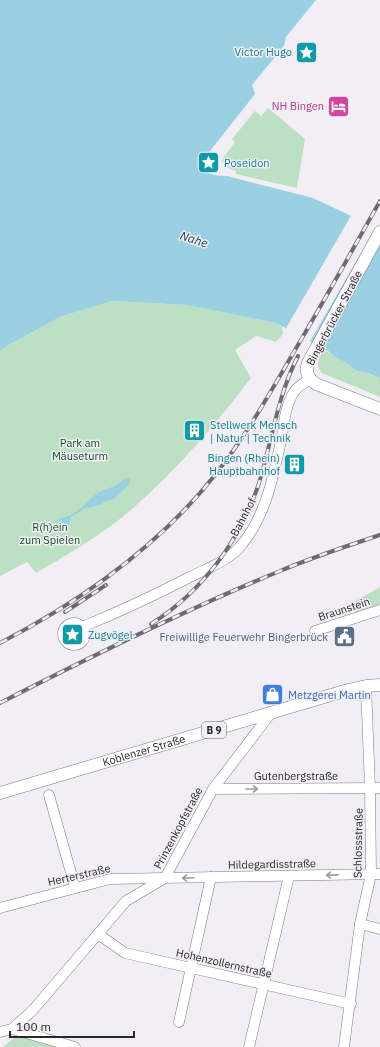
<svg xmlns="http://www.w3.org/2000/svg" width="380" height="1047" font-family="'IBM Plex Sans',sans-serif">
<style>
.green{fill:#bde0c4}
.water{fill:#9bd0e3}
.pier{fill:#f1eef5}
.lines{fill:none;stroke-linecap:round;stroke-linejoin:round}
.minor-casing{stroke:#7d7b80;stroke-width:11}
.major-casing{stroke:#7d7b80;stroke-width:13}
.minor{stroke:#fff;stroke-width:10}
.major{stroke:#fff;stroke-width:12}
.rail-casing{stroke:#6d6b6f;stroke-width:4}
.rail{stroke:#f1eef5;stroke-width:2.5;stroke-dasharray:8;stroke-linecap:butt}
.oneway{stroke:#9f9e9f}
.labels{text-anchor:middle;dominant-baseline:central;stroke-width:3;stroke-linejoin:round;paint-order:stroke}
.shield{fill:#f1eef5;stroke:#656367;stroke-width:1}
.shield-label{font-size:10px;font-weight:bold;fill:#29282a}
.culture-label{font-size:11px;fill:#0d838f;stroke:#f1eef5;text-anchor:start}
.hotel-label{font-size:11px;fill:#b23c85;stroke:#f1eef5;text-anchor:end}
.street-label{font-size:11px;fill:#29282a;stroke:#f1eef5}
.park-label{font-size:11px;fill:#0f4d26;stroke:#f1eef5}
.service-label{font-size:11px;fill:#4e5e75;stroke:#f1eef5;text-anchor:end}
.shop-label{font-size:11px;fill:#366cbe;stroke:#f1eef5;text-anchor:start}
.water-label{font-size:12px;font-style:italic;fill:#164451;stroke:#f1eef5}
</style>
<rect width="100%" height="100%" fill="#f1eef5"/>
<!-- green -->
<g class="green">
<polygon points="268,108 305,139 297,188 236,174 236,171 226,167 222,161 223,158 235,142 232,139 255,111 261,116"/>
<path d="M112,301L187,305L276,323L282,327L283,334L276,342L256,336L235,350L251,378C215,425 177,470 132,509C103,534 69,554 36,573L27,562L0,576V351L5,347L60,317Z"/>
<path d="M324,349L335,357L348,364L357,371L368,373L380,378V397L322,373C314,365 320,357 324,349Z"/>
<polygon points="380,587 380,604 356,612 352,603"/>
<polygon points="18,1035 59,1047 3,1047"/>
</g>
<!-- water -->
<g class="water">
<path d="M0,0H316L286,37L284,46L252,85L255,94L206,156C197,174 214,176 227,176L313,198L347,214L380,232V378L368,373L357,371L348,364L335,357L328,351L276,323L187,305L112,301L60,317L5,347L0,351Z"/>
<path d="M130,477V483L114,499L103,502V504L84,509L71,517L68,528L53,527L60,518C76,517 87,500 99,492C103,489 109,489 114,486C121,483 121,479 130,477Z"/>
</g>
<!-- pier -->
<polygon class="pier" points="352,214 376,227 309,343 285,330"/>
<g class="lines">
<defs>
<g id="minor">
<circle cx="74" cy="634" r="11"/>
<path d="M82,627C119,612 155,595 190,577C208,568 231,560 243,543C267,513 274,473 282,436C284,422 286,404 294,392C298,386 304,383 310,379"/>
<polyline points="315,631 380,610"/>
<polyline points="213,789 380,788"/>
<polyline points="49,795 75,887"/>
<polyline points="0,908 110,879 380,874"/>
<polyline points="360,924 380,929"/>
<polyline points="98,934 125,953 351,1004"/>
<polyline points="179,1022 211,877"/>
<polyline points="12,1029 75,1047"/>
<polyline points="0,1032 12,1029 33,1010 126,901 165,878 213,789 271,713"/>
<polyline points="249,1047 289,876"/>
<polyline points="344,1047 360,924 371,874 370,788 366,686"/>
</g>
<g id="major">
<path d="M380,232L308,363C305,372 308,379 316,384L380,409"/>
<path id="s1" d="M0,793L348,690L366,686L380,685"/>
</g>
</defs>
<!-- minor casing -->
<use href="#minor" class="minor-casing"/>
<!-- major casing -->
<use href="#major" class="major-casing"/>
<!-- minor -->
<use href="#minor" class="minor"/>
<!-- major -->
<use href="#major" class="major"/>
<defs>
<g id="rail">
<polyline points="65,612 106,585"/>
<path d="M151,624C205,590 245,534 262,473C273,433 279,393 298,356"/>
<path d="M0,643C81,601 158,547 215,475C246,436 270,393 295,350C324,301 352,251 380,201"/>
<path d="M0,703C92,656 185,610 280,571C313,557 347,546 380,535"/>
</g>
</defs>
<!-- rail casing -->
<use href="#rail" class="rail-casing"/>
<!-- rail -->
<use href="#rail" class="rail"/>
</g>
<!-- one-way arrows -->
<defs><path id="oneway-shaft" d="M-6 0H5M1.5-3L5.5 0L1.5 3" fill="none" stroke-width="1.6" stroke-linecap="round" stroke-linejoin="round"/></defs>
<g class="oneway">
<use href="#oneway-shaft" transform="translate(252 789)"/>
<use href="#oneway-shaft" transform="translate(332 875) rotate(179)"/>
<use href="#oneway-shaft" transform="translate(188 878) rotate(178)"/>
</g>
<!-- icons -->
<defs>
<symbol id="sight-square" viewBox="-11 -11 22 22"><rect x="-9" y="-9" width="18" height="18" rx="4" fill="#0f9aa8" stroke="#f1eef5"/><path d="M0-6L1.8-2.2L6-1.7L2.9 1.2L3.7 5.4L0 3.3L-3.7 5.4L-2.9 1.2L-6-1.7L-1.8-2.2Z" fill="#fff"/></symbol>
<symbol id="hotel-square" viewBox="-11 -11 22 22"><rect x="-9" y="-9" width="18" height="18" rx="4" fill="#d1479c" stroke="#f1eef5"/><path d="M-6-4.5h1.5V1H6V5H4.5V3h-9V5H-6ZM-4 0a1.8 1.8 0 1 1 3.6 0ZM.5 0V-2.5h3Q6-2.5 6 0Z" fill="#fff"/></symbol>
<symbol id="building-square" viewBox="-11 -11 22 22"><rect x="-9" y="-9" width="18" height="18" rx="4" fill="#0f9aa8" stroke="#f1eef5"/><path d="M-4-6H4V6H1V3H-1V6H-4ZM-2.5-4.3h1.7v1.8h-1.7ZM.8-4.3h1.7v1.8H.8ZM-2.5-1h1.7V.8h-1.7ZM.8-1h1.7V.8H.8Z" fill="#fff"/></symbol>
<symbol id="civic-square" viewBox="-11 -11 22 22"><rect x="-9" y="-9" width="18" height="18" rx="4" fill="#5c6f8a" stroke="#f1eef5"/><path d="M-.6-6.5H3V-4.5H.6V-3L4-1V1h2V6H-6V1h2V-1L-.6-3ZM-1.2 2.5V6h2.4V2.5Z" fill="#fff"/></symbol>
<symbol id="shop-square" viewBox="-11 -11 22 22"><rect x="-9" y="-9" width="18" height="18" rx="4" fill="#3f7fe0" stroke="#f1eef5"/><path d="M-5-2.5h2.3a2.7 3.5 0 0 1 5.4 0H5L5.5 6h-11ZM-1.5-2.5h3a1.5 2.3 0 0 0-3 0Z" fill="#fff"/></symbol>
</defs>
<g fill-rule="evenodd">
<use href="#sight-square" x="294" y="40" width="25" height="25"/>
<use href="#hotel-square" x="326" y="94" width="25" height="25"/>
<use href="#sight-square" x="196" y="150" width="25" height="25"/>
<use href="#building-square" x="182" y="418" width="25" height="25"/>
<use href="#building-square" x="282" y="452" width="25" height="25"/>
<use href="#sight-square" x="60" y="622" width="25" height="25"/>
<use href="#civic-square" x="332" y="624" width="25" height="25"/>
<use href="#shop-square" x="260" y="682" width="25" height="25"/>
</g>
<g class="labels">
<!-- shield labels -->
<rect class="shield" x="202" y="722" width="24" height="16" rx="3"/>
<g class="shield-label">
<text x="214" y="730">B 9</text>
</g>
<!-- culture labels -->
<g class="culture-label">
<text x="292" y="52" text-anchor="end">Victor Hugo</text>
<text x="224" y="163">Poseidon</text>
<text x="210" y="425">Stellwerk Mensch<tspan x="210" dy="13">| Natur | Technik</tspan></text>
<text x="280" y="458" text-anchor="end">Bingen (Rhein)<tspan x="280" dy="13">Hauptbahnhof</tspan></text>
<text x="88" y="635">Zugvögel</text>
</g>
<!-- hotel labels -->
<g class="hotel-label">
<text x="324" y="106">NH Bingen</text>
</g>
<!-- street labels -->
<g class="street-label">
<text transform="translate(334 318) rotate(-62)">Bingerbrücker Straße</text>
<text transform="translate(243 517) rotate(-62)">Bahnhof</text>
<text transform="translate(344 609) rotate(-18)">Braunstein</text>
<text stroke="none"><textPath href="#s1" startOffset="150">Koblenzer Straße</textPath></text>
<text x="296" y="776">Gutenbergstraße</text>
<text transform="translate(178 828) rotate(-62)">Prinzenkopfstraße</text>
<text transform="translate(358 843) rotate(-89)">Schlossstraße</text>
<text transform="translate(272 864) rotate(-1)">Hildegardisstraße</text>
<text transform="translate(79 875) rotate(-13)">Herterstraße</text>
<text transform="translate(224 963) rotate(13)">Hohenzollernstraße</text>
</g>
<!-- park labels -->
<g class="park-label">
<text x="80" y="443">Park am<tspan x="80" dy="13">Mäuseturm</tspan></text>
<text x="50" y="527">R(h)ein<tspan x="50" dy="13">zum Spielen</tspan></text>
</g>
<!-- service labels -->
<g class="service-label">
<text x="328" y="637">Freiwillige Feuerwehr Bingerbrück</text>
</g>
<!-- shop labels -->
<g class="shop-label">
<text x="288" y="695">Metzgerei Martin</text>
</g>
<!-- water labels -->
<g class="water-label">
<text transform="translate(194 239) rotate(18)">Nahe</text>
</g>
</g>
<!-- scale -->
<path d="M10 1031v6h124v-6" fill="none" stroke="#29282a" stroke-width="2"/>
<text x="16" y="1031" font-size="12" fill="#29282a" stroke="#f1eef5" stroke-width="3" paint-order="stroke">100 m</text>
</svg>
